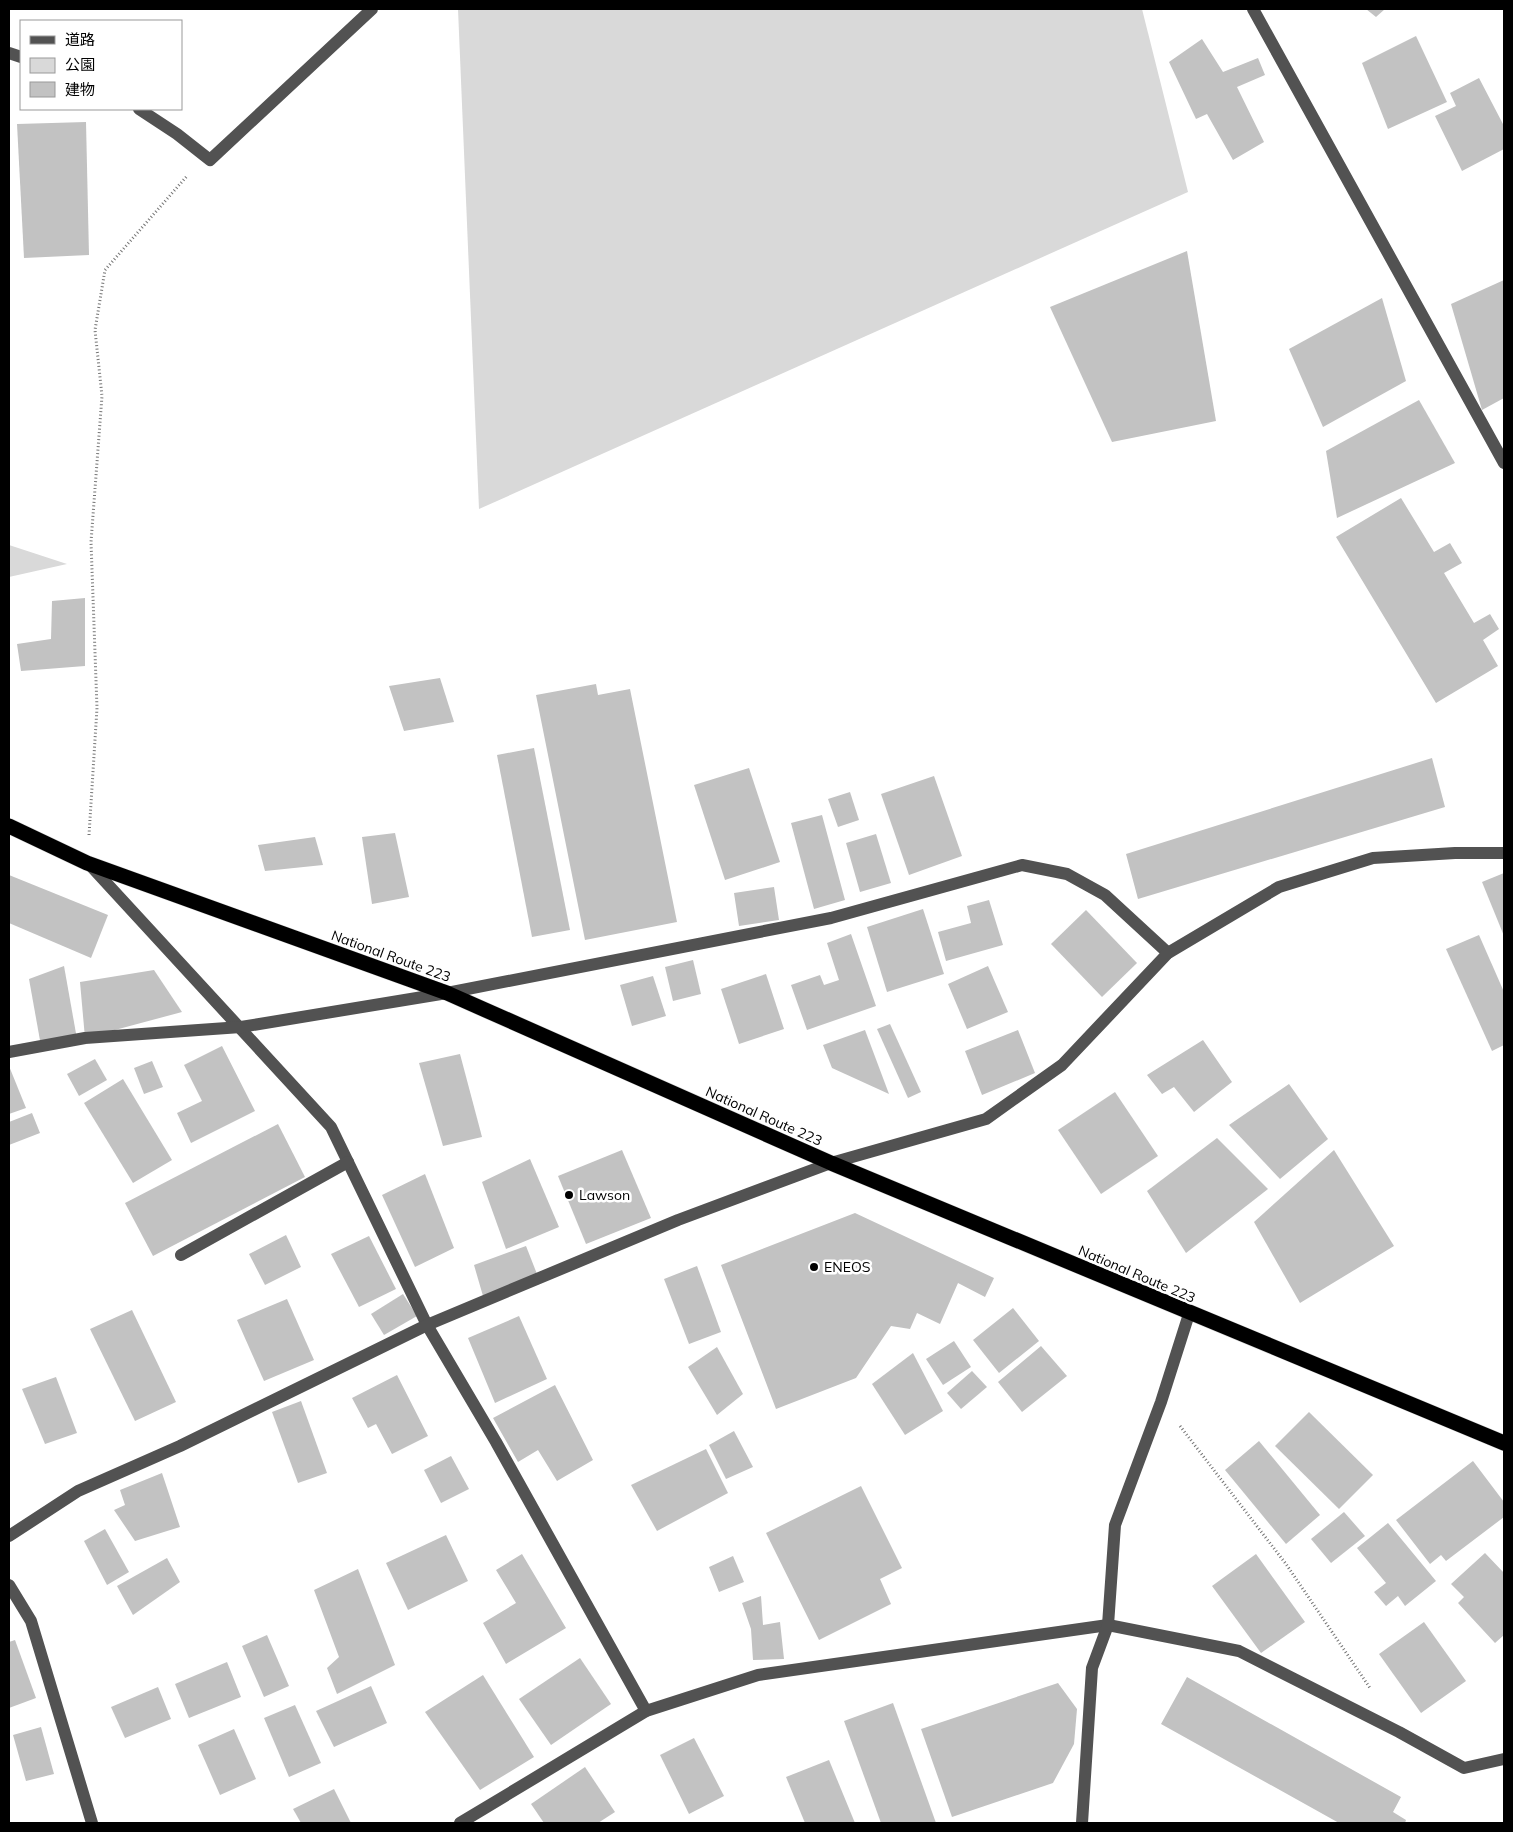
<svg xmlns="http://www.w3.org/2000/svg" width="1513" height="1832" font-family="Mulish,'Noto Sans JP',sans-serif">
<style>
.green{fill:#d9d9d9}
.building{fill:#c2c2c2}
.lines{fill:none;stroke-linecap:round;stroke-linejoin:round}
.highway-casing{stroke:#dbdbdb;stroke-width:16}
.path{stroke:#747474;stroke-width:3;stroke-dasharray:1 2.5;stroke-linecap:butt}
.minor{stroke:#525252;stroke-width:12}
.highway{stroke:#000;stroke-width:15}
.poi-dot{fill:#000;stroke:#fff;stroke-width:2}
.labels{text-anchor:middle;dominant-baseline:central;stroke-width:5;stroke-linejoin:round;paint-order:stroke}
.street-label{font-size:14px;fill:#000;stroke:#fff}
.poi-label{font-size:14px;fill:#000;stroke:#fff;text-anchor:start}
</style>
<rect width="100%" height="100%" fill="#fff"/>
<!-- green -->
<g class="green">
<polygon points="458,9 1142,9 1188,192 479,509"/>
<polygon points="9,545 67,564 9,577"/>
</g>
<!-- building -->
<g class="building">
<polygon points="1366,9 1385,9 1376,17"/>
<polygon points="1416,36 1447,102 1388,129 1362,63"/>
<polygon points="1202,39 1223,72 1258,58 1265,75 1237,87 1264,142 1233,160 1207,114 1196,119 1169,62"/>
<polygon points="1479,78 1504,126 1504,149 1462,171 1435,116 1456,106 1450,93"/>
<polygon points="86,122 89,255 24,258 17,124"/>
<polygon points="1187,251 1216,421 1112,442 1050,307"/>
<polygon points="1504,280 1504,398 1482,410 1451,304"/>
<polygon points="1382,298 1406,381 1323,427 1289,349"/>
<polygon points="1419,400 1455,463 1337,518 1326,451"/>
<polygon points="1401,498 1434,552 1450,543 1462,563 1444,573 1474,623 1490,614 1499,629 1483,640 1498,666 1436,703 1336,537"/>
<polygon points="85,598 85,666 21,671 17,644 51,639 52,601"/>
<polygon points="440,678 454,722 404,731 389,686"/>
<polygon points="596,684 598,695 630,689 677,922 585,940 536,695"/>
<polygon points="534,748 570,930 532,937 497,755"/>
<polygon points="1432,758 1445,807 1138,899 1126,854"/>
<polygon points="749,768 780,862 725,880 694,785"/>
<polygon points="934,776 962,856 909,875 881,794"/>
<polygon points="850,792 859,820 838,827 828,799"/>
<polygon points="822,815 845,900 814,909 791,823"/>
<polygon points="395,833 409,897 372,904 362,837"/>
<polygon points="876,834 891,883 860,892 846,843"/>
<polygon points="315,837 323,865 265,871 258,845"/>
<polygon points="1504,873 1504,936 1482,882"/>
<polygon points="9,875 108,915 91,958 9,923"/>
<polygon points="774,887 779,920 739,926 734,893"/>
<polygon points="989,900 1003,945 946,961 938,932 971,923 967,906"/>
<polygon points="923,909 944,974 887,992 867,927"/>
<polygon points="1086,910 1137,963 1102,997 1051,944"/>
<polygon points="851,934 876,1006 807,1030 791,985 820,975 824,985 839,980 827,943"/>
<polygon points="1479,935 1504,992 1504,1045 1492,1051 1446,949"/>
<polygon points="693,960 701,994 673,1001 665,967"/>
<polygon points="64,966 77,1039 41,1046 29,979"/>
<polygon points="988,966 1008,1012 967,1029 948,984"/>
<polygon points="154,970 182,1012 85,1038 80,982"/>
<polygon points="766,974 784,1029 739,1044 721,989"/>
<polygon points="653,976 666,1016 632,1026 620,985"/>
<polygon points="890,1024 921,1092 908,1098 877,1029"/>
<polygon points="865,1030 889,1094 832,1068 823,1045"/>
<polygon points="1018,1030 1035,1073 982,1095 965,1051"/>
<polygon points="1203,1040 1232,1082 1194,1112 1174,1087 1162,1094 1147,1075"/>
<polygon points="222,1046 255,1111 191,1143 177,1113 202,1101 184,1065"/>
<polygon points="460,1054 482,1137 443,1146 419,1063"/>
<polygon points="95,1059 107,1080 79,1096 67,1074"/>
<polygon points="152,1061 163,1087 144,1094 134,1068"/>
<polygon points="9,1066 26,1108 9,1114"/>
<polygon points="123,1079 172,1160 133,1183 84,1103"/>
<polygon points="1289,1084 1328,1139 1280,1179 1229,1125"/>
<polygon points="1115,1092 1158,1156 1101,1194 1058,1130"/>
<polygon points="32,1113 40,1133 9,1145 9,1122"/>
<polygon points="278,1124 305,1177 153,1256 125,1203"/>
<polygon points="1217,1138 1268,1189 1186,1253 1147,1191"/>
<polygon points="622,1150 651,1218 586,1244 558,1176"/>
<polygon points="1334,1150 1394,1246 1300,1303 1254,1222"/>
<polygon points="530,1159 559,1227 506,1249 482,1182"/>
<polygon points="425,1174 454,1248 415,1267 382,1195"/>
<polygon points="855,1213 994,1278 985,1297 958,1283 940,1324 917,1313 910,1329 891,1326 856,1378 776,1409 721,1265"/>
<polygon points="286,1235 301,1267 265,1285 249,1254"/>
<polygon points="369,1236 396,1289 359,1307 331,1254"/>
<polygon points="526,1246 537,1274 483,1296 474,1265"/>
<polygon points="697,1266 721,1332 689,1344 664,1279"/>
<polygon points="403,1294 417,1316 384,1335 371,1314"/>
<polygon points="287,1299 314,1360 264,1381 237,1320"/>
<polygon points="1013,1308 1039,1341 999,1373 973,1340"/>
<polygon points="132,1310 176,1402 135,1421 90,1329"/>
<polygon points="519,1316 547,1379 495,1403 468,1338"/>
<polygon points="954,1341 971,1367 943,1385 926,1359"/>
<polygon points="1041,1346 1067,1376 1022,1412 998,1382"/>
<polygon points="717,1347 743,1394 717,1415 688,1367"/>
<polygon points="913,1353 943,1411 905,1435 872,1384"/>
<polygon points="972,1371 987,1387 961,1409 947,1393"/>
<polygon points="397,1375 428,1436 392,1454 376,1424 368,1428 352,1398"/>
<polygon points="56,1377 77,1433 45,1444 22,1389"/>
<polygon points="555,1385 593,1460 557,1481 538,1450 518,1462 493,1418"/>
<polygon points="301,1401 327,1473 298,1483 272,1412"/>
<polygon points="1309,1412 1373,1475 1339,1509 1275,1446"/>
<polygon points="734,1431 753,1467 726,1479 709,1445"/>
<polygon points="1259,1441 1320,1515 1286,1544 1225,1470"/>
<polygon points="706,1449 728,1493 657,1531 631,1485"/>
<polygon points="451,1456 469,1489 441,1503 424,1470"/>
<polygon points="1473,1461 1504,1502 1504,1517 1446,1561 1441,1555 1430,1564 1396,1520"/>
<polygon points="162,1473 180,1527 135,1541 114,1510 125,1505 120,1490"/>
<polygon points="861,1486 902,1568 880,1579 891,1604 819,1640 766,1533"/>
<polygon points="1344,1512 1365,1536 1331,1563 1311,1539"/>
<polygon points="1388,1523 1436,1581 1405,1606 1398,1596 1386,1606 1374,1592 1386,1583 1357,1548"/>
<polygon points="105,1529 129,1572 107,1585 84,1541"/>
<polygon points="446,1535 468,1581 408,1610 386,1563"/>
<polygon points="1485,1553 1504,1573 1504,1635 1495,1643 1458,1603 1464,1597 1451,1584"/>
<polygon points="522,1554 566,1628 506,1664 483,1623 516,1603 496,1570"/>
<polygon points="1256,1554 1305,1622 1261,1653 1212,1586"/>
<polygon points="733,1556 744,1582 719,1592 709,1567"/>
<polygon points="167,1558 180,1582 133,1615 117,1586"/>
<polygon points="358,1569 395,1665 337,1694 327,1668 339,1657 314,1590"/>
<polygon points="761,1596 763,1625 780,1622 784,1659 753,1660 751,1629 742,1603"/>
<polygon points="1424,1622 1466,1681 1421,1713 1379,1654"/>
<polygon points="267,1635 289,1686 264,1697 242,1646"/>
<polygon points="15,1640 36,1698 9,1708 9,1642"/>
<polygon points="580,1658 611,1704 551,1745 519,1699"/>
<polygon points="227,1662 241,1697 189,1718 175,1684"/>
<polygon points="483,1675 534,1757 480,1790 425,1712"/>
<polygon points="1187,1677 1401,1797 1393,1812 1406,1820 1405,1823 1339,1823 1161,1724"/>
<polygon points="1058,1683 1077,1709 1074,1744 1053,1783 952,1817 921,1729"/>
<polygon points="371,1686 387,1723 334,1747 316,1711"/>
<polygon points="158,1687 171,1719 125,1738 111,1707"/>
<polygon points="893,1703 936,1823 881,1823 844,1721"/>
<polygon points="295,1705 321,1763 289,1777 264,1718"/>
<polygon points="41,1727 54,1774 26,1781 13,1735"/>
<polygon points="234,1729 256,1779 220,1795 198,1745"/>
<polygon points="694,1738 724,1796 689,1814 660,1755"/>
<polygon points="829,1760 855,1823 805,1823 786,1777"/>
<polygon points="585,1767 615,1812 598,1823 544,1823 531,1804"/>
<polygon points="334,1789 351,1823 301,1823 293,1809"/>
</g>
<g class="lines">
<defs>
<polyline id="highway" points="9,826 87,863 447,993 831,1163 1504,1443"/>
</defs>
<!-- highway casing -->
<use href="#highway" class="highway-casing"/>
<!-- path -->
<g class="path">
<polyline points="89,835 97,708 91,542 102,396 95,330 105,270 187,176"/>
<polyline points="1180,1426 1286,1564 1370,1688"/>
</g>
<!-- minor -->
<g class="minor">
<polyline points="1253,9 1504,463"/>
<polyline points="9,53 21,57"/>
<polyline points="139,109 177,134 210,160 372,9"/>
<polyline points="89,864 331,1127 427,1325 496,1442 646,1711"/>
<polyline points="9,1052 85,1038 241,1027 447,993 831,918 1022,865 1067,874 1105,895 1168,953"/>
<polyline points="181,1255 348,1162"/>
<polyline points="9,1536 78,1491 180,1446 427,1325 678,1220 831,1163 986,1119 1062,1065 1168,953 1279,887 1373,858 1455,853 1504,853"/>
<polyline points="9,1585 31,1621 92,1823"/>
<polyline points="460,1823 646,1711 758,1675 1108,1625 1239,1651 1399,1732 1464,1768 1504,1759"/>
<polyline points="1082,1823 1092,1668 1108,1625 1115,1525 1161,1402 1189,1314"/>
</g>
<!-- highway -->
<use href="#highway" class="highway"/>
</g>
<!-- markers -->
<g class="poi-dot">
<circle cx="569" cy="1195" r="5"/>
<circle cx="814" cy="1267" r="5"/>
</g>
<g class="labels">
<!-- street labels -->
<g class="street-label">
<text transform="translate(391 956) rotate(20)">National Route 223</text>
<text transform="translate(764 1116) rotate(24)">National Route 223</text>
<text transform="translate(1137 1274) rotate(23)">National Route 223</text>
</g>
<!-- poi labels -->
<g class="poi-label">
<text x="579" y="1195">Lawson</text>
<text x="824" y="1267">ENEOS</text>
</g>
</g>
<!-- border -->
<rect width="1513" height="1832" fill="none" stroke="#000000" stroke-width="20"/>
<!-- legend -->
<rect x="20" y="20" width="162" height="90" fill="#ffffff" stroke="#999999"/>
<rect x="30" y="36" width="25" height="8" fill="#525252" stroke="#999999"/>
<text x="65" y="45" font-size="15" fill="#000000">道路</text>
<rect x="30" y="58" width="25" height="15" fill="#d9d9d9" stroke="#999999"/>
<text x="65" y="70" font-size="15" fill="#000000">公園</text>
<rect x="30" y="82" width="25" height="15" fill="#c2c2c2" stroke="#999999"/>
<text x="65" y="95" font-size="15" fill="#000000">建物</text>
</svg>
